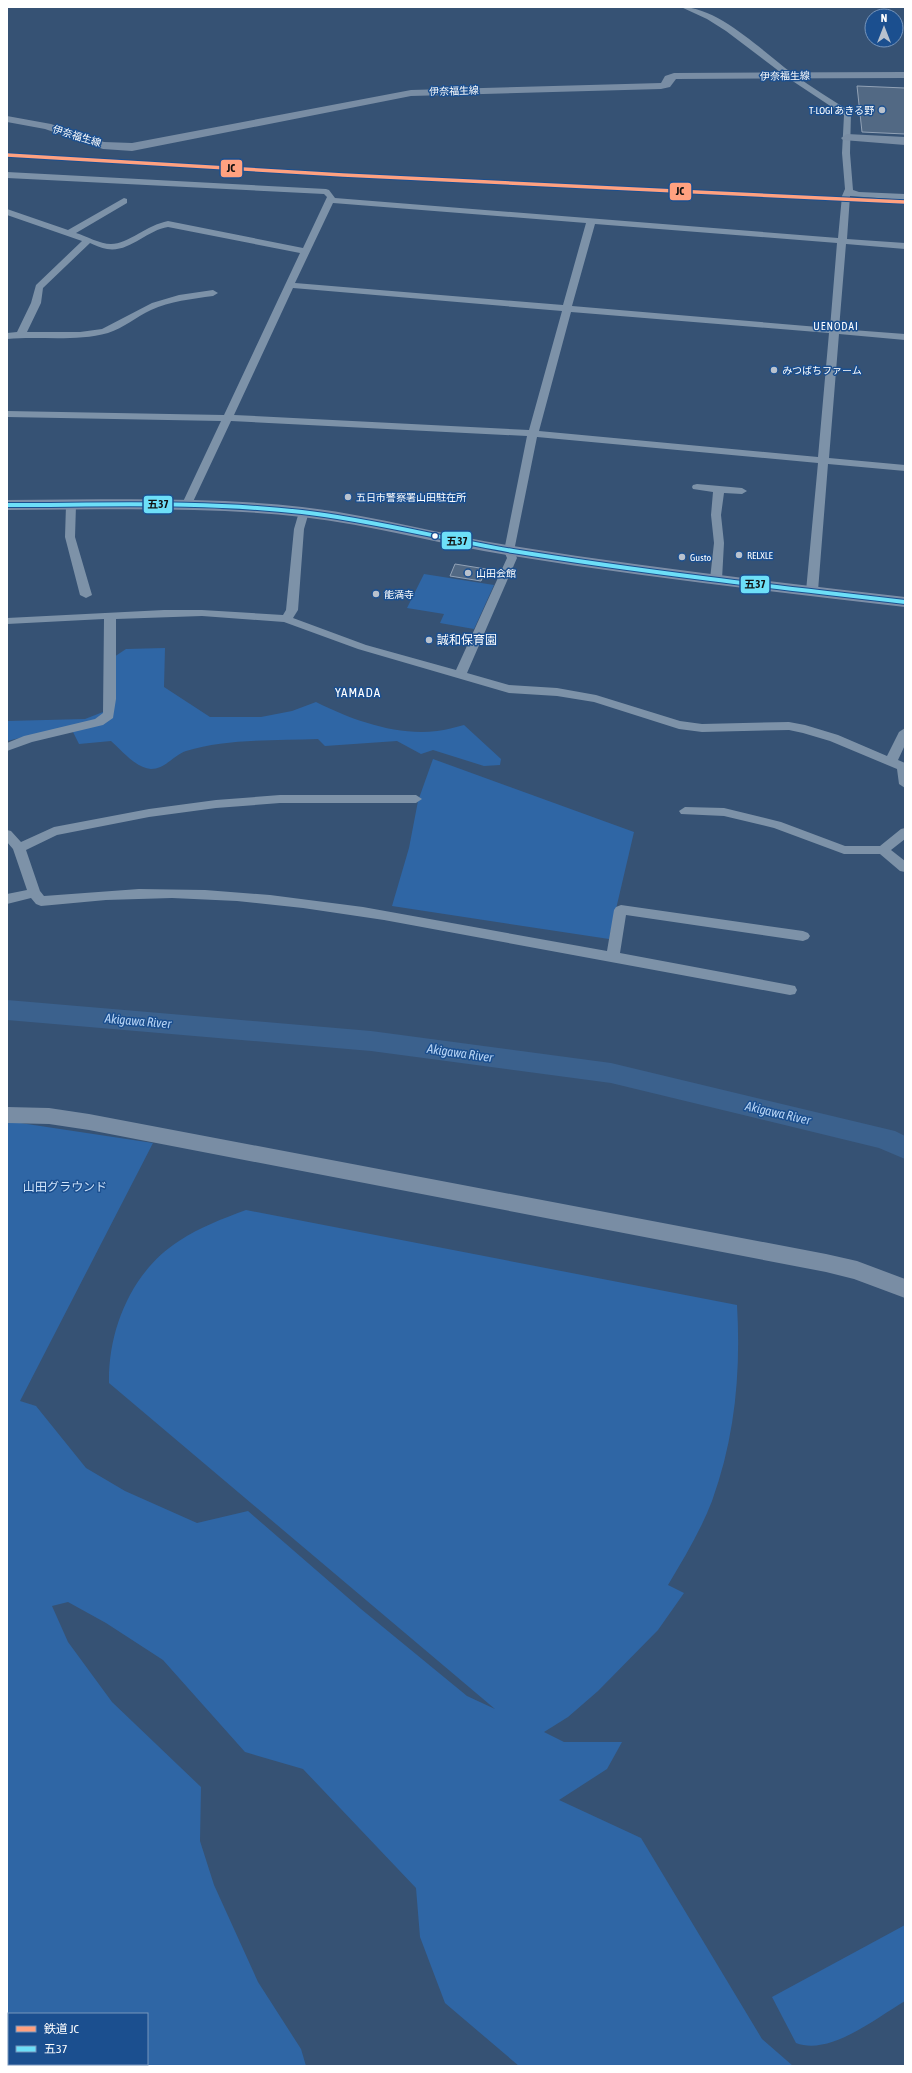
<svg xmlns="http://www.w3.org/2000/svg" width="912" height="2073" font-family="'Asap Condensed','Noto Sans JP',sans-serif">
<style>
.green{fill:#2f66a5;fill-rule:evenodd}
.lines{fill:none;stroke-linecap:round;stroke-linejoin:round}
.river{fill:#3b618d;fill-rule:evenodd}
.building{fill:#526984;stroke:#92a2b6}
.street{fill:#7d92a8;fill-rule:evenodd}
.secondary{fill:#798da4;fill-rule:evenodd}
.primary{fill:#7d8ea7;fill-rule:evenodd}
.bus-1-casing{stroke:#1b4f8f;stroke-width:6}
.bus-1{stroke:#6ddff8;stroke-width:4}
.rail-1-casing{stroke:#1b4f8f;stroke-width:5.5}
.rail-1{stroke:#ffa180;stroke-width:3.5}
.poi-dot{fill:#b9c2ce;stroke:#1b4f8f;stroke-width:1.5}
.bus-dot{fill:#fff;stroke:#1b4f8f;stroke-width:1.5}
.labels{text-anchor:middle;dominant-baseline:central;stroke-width:3;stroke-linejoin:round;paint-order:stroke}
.far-street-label{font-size:10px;fill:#fff;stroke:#1b4f8f}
.far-poi-label{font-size:10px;fill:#fff;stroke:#1b4f8f;text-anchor:start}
.far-neighbourhood-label{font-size:11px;letter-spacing:1px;fill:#fff;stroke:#1b4f8f}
.poi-label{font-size:12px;fill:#fff;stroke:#1b4f8f;text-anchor:start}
.park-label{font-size:12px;fill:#cfe3fa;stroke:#1b4f8f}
.neighbourhood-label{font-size:13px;letter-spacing:1px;fill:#fff;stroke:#1b4f8f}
.water-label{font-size:13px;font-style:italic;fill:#b5d3f5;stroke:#1b4f8f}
.line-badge{stroke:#1b4f8f;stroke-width:1.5}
.pale-badge-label{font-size:11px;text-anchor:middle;font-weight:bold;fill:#111}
</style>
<rect width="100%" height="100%" fill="#365274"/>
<!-- green -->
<g class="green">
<polygon points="424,574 494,585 474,629 440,623 444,614 407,608"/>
<path d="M165,648L164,687L210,717H261L292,711L316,702C352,720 396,736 437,731C446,730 455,727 464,725L501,759L500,765L484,766L433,750L421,754L397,741L325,746L318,739C275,741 227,738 186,751C174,755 165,769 151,769C136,768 121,750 111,741L79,744L70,726L7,741V721L85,719L103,712L114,657L126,649Z"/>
<polygon points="433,759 634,832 609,939 392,906 409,848 418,801"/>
<path d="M7,1121L153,1143L20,1401L36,1406L86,1468L125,1491L197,1523L248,1511L361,1609L467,1696L495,1709L109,1383C108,1329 132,1271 179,1241C200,1227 222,1219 246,1210L737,1305C741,1372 735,1438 712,1501C701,1530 684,1558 668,1585L684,1593L658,1630L598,1691L568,1717L544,1732L564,1742H622L607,1769L559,1800L641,1838L762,2039L793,2066H519L445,2003L420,1937L416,1888L303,1769L245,1752L163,1660L106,1623L68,1602L52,1606L68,1642L112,1702L201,1787L200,1841L214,1885L258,1982L301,2049L306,2066H7ZM9,2014H147V2064H9Z"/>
<path d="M905,1925V2001C876,2018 830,2056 796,2043L772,1997Z"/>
</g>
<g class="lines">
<!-- river -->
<polygon class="river" points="7,1000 371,1031 611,1063 895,1131 905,1136 905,1159 879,1148 611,1083 371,1051 7,1020"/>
</g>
<!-- building -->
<g class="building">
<polygon points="857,86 905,88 905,134 862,132"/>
<polygon points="455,564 486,569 481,581 450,576"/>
</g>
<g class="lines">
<!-- street -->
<g class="street">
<path d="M681,7C719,7 763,52 792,73C811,87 831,99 851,112L850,153L853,190L859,192L905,194V200L850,196L847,239L905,243V249L846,244L839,329L905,334V340L839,334L829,458L905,465V471L828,464L818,591L812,594L806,591L818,463L537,437L514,551L517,558L467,673L509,685L557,688L596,695L680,721L702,724L789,722L805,725L838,735L887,756L899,732L905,728V745L898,760L905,763V788L899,784L897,769L830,741L803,733L789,730L702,732L679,729L594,702L557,696L509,693L358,649L284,622L202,616L116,619V699L113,718L103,725L32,742L7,751V743L24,736L95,719L103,713L104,619L7,624V618L164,610H202L283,615L286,610L294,529L299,512L304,509L309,512L304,529L298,610L293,618L366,645L456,670L507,558L504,551L527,436L231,421L191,506L190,508H182L181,506L221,421L7,417V411L224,415L300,253L168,227C147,230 129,253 107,249C101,248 95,245 90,243L43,288L41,303L27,332H80L102,329L152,303L179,295L213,290L218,293L213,296C192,299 170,301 151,310C136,317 124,328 108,333C75,342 40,336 7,339V333L17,332L31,303L36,285L82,241L7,215V209L68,230L124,198L127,199V203L76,233C86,236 100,244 111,244C128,244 147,225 168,221L303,248L327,197L324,194L7,178V172L326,189L329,190L335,198L838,238L842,196L845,189L842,153L844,115L788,78L726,31L707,19ZM333,203L586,223L563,305L295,283ZM595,224L837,243L830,328L572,306ZM293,288L562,311L529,430L234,415ZM571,312L829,333L818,457L539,431Z"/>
<polygon points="697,484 742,488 747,491 742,494 724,493 721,515 724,543 722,579 716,582 710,579 714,543 711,515 713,492 693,489 692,487 693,485"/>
<polygon points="71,502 76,505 75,537 92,595 86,598 80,595 65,537 66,505"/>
<polygon points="280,795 416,795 422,799 416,803 280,803 216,808 149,817 57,835 26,850 40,891 44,896 139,889 205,890 270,895 363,907 607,951 614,910 616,907 621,905 803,931 808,933 810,936 808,939 803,941 626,915 620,953 790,985 795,986 797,990 795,994 790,995 384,920 303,908 237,901 172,898 106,900 41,906 36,904 31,898 7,904 7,894 27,890 13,849 7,842 7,830 11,831 21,842 54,827 149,809 216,800"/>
<polygon points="685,807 724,808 781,822 845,846 880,846 901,829 905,828 905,839 891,850 905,861 905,872 900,871 880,854 844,854 774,828 724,816 681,814 679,811"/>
</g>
<!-- secondary -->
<g class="secondary">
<polygon points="905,72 905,78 676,79 670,87 661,89 411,96 132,151 103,149 45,129 7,122 7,116 51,124 104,142 132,143 411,90 661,83 665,76 674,73"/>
<polygon points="847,134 905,137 905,145 843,140 841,138"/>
<polygon points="7,1107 49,1108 89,1114 826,1254 857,1261 905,1279 905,1298 854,1279 826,1272 89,1130 49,1124 7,1123"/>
</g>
<!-- primary -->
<path class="primary" d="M7,500C105,500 204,496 302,507C373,515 442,535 513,546C643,567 774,582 905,597V607C774,592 643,577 513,556C442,545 373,525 302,517C205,506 105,510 7,510Z"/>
<defs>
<path id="bus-1" d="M7,505C105,505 204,501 302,512C373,520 442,539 513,551C643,572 774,587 905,602"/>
</defs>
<!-- bus-1 casing -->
<use href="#bus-1" class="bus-1-casing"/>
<!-- bus-1 -->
<use href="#bus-1" class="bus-1"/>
<defs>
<polyline id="rail-1" points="7,155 343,175 905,202"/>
</defs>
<!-- rail-1 casing -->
<use href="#rail-1" class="rail-1-casing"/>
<!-- rail-1 -->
<use href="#rail-1" class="rail-1"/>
</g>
<!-- markers -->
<g class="poi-dot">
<circle cx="882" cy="110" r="4"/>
<circle cx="774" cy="370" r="4"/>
<circle cx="348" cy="497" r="4"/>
<circle cx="739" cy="555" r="4"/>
<circle cx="682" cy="557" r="4"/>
<circle cx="468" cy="573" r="4"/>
<circle cx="376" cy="594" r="4"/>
<circle cx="429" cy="640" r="4"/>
</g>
<circle class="bus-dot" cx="435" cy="536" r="3.5"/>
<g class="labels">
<!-- far-street labels -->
<g class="far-street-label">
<text transform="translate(785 76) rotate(-1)">伊奈福生線</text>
<text transform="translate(454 91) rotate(-2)">伊奈福生線</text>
<text transform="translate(77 136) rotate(17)">伊奈福生線</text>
</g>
<!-- far-poi labels -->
<g class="far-poi-label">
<text x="874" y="110" text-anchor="end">T-LOGI あきる野</text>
<text x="782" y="370">みつばちファーム</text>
<text x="356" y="497">五日市警察署山田駐在所</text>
<text x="747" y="555">RELXLE</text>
<text x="690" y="557">Gusto</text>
<text x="476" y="573">山田会館</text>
<text x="384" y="594">能満寺</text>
</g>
<!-- far-neighbourhood labels -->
<g class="far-neighbourhood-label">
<text x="836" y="326">UENODAI</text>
</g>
<!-- poi labels -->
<g class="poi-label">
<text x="437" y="640">誠和保育園</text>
</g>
<!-- park labels -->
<g class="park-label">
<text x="65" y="1187">山田グラウンド</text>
</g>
<!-- neighbourhood labels -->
<g class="neighbourhood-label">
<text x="358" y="692">YAMADA</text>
</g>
<!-- water labels -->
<g class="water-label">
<text transform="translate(138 1021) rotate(5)">Akigawa River</text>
<text transform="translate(460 1053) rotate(8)">Akigawa River</text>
<text transform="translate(778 1113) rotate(13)">Akigawa River</text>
</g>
</g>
<g class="line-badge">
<rect x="220" y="159" width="23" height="19" rx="4" fill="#ffa180"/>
<rect x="669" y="182" width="23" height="19" rx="4" fill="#ffa180"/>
<rect x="143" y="495" width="30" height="19" rx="4" fill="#6ddff8"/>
<rect x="441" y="531" width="31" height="19" rx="4" fill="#6ddff8"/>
<rect x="740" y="575" width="30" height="19" rx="4" fill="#6ddff8"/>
</g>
<g class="pale-badge-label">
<text x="231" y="172">JC</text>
<text x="680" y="195">JC</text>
<text x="158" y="508">五37</text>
<text x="457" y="545">五37</text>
<text x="755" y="588">五37</text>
</g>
<!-- border -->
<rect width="912" height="2073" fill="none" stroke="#ffffff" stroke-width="16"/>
<!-- legend -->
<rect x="8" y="2013" width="140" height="52" fill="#1b4f8f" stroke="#7695bc"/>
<rect x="16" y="2026" width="20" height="6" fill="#ffa180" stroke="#7695bc"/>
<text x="44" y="2033" font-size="12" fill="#ffffff">鉄道 JC</text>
<rect x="16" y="2046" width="20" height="6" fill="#6ddff8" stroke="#7695bc"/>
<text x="44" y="2053" font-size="12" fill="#ffffff">五37</text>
<!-- north arrow -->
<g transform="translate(884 28)"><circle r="19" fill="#1b4f8f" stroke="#7695bc"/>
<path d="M0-3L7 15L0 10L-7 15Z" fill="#b9c2ce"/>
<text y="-6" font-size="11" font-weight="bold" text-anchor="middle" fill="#ffffff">N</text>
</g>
</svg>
